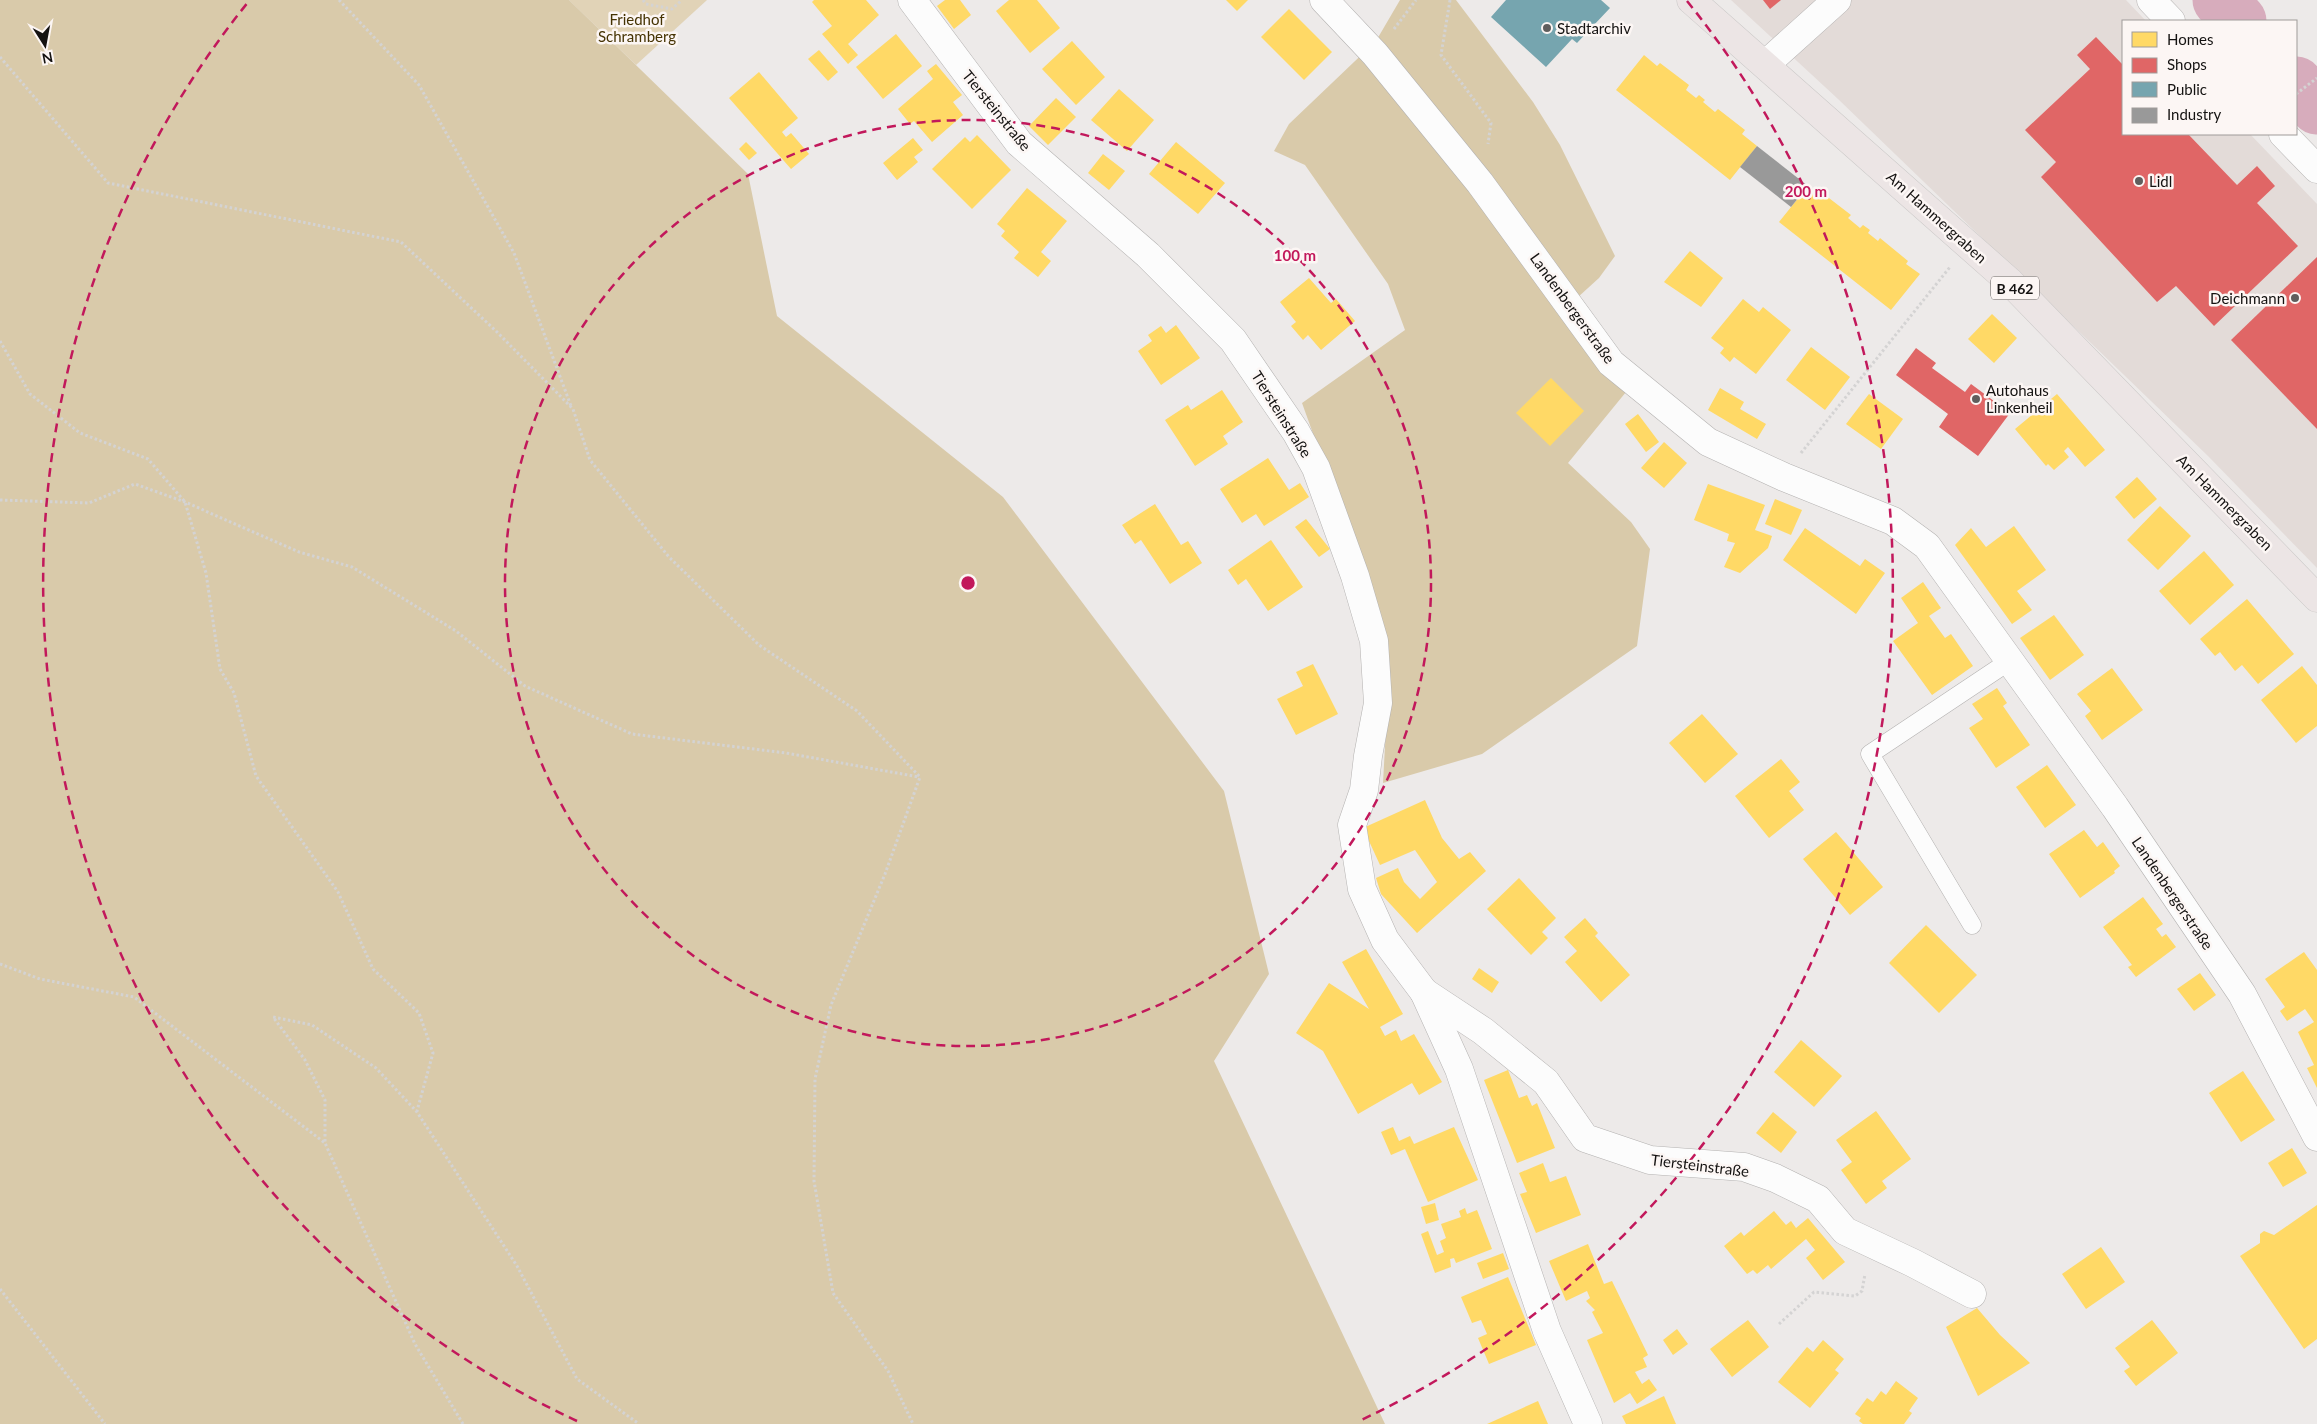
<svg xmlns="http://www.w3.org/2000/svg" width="2317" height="1424" font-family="Lato,sans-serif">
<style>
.built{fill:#e3dbd8}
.green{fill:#e1d3b7}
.forest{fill:#d9caaa}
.homes{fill:#ffd966}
.shops{fill:#e06666}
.public{fill:#76a5af}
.industry{fill:#999}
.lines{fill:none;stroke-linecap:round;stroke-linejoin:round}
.river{stroke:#d7acbc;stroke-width:55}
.service-casing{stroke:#b4b2b1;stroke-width:19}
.minor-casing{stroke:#b4b2b1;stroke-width:29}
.primary-casing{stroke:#cac8c7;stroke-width:29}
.path{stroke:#d4d3d3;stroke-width:3;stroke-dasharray:2.5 2.5;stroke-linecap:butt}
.service{stroke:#fcfcfc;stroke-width:18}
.minor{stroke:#fcfcfc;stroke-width:28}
.primary{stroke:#ece5e5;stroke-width:28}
.ring{fill:none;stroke:#c2185b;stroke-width:2.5;stroke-dasharray:9 6}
.poi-dot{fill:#605e5d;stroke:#fcf6f4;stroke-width:2}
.labels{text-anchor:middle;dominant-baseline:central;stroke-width:5;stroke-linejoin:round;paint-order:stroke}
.shield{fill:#fcf6f4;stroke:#5a5655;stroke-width:1}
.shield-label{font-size:14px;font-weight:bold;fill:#141211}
.park-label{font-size:15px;fill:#453303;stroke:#fcf6f4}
.poi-label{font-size:15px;fill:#141211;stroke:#fcf6f4;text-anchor:start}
.street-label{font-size:15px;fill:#141211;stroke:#fcf6f4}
.centre{fill:#c2185b;stroke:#fcf6f4;stroke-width:2.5}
.ring-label{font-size:15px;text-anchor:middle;font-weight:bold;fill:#c2185b;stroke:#fcf6f4;stroke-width:5;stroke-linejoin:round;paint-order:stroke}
</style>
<rect width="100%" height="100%" fill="#edeae9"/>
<!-- built -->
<polygon class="built" points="1731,0 2126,0 2146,21 2123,21 2123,134 2250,134 2317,204 2317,568 2208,456 1838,99"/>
<!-- green -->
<polygon class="green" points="569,0 707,0 636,65"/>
<!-- forest -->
<g class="forest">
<polygon points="0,0 569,0 748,174 777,316 1003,497 1224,791 1269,974 1214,1061 1385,1424 0,1424"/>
<polygon points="1400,0 1456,0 1533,102 1560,145 1615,256 1599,278 1566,308 1626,392 1568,463 1631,522 1650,549 1637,646 1482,754 1383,783 1388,691 1345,522 1302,403 1405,330 1388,284 1305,165 1274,151 1289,124 1376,41"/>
</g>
<!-- homes -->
<g class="homes">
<polygon points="814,0 866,0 879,15 848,44 858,55 848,64 822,34 832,26 812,2"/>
<polygon points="945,0 960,0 971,15 954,29 937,6"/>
<polygon points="1009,0 1037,0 1060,28 1030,53 996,11"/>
<polygon points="1226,0 1248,0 1237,11"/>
<polygon points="1289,9 1332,52 1304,80 1261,37"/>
<polygon points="896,34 922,66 883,99 856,67"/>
<polygon points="1072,41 1105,77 1076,105 1042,69"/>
<polygon points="819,50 838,72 828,81 808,59"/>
<polygon points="1644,55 1657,66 1660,63 1689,85 1686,90 1696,98 1699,95 1705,100 1703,102 1715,112 1718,109 1745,130 1742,134 1757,146 1730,180 1616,90"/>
<polygon points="936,64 962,95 953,102 963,115 932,142 914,121 910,124 898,109 933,79 927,71"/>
<polygon points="759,72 798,118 782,132 786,137 791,133 809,154 791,169 729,98"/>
<polygon points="1119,89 1154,120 1127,151 1091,120"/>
<polygon points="1056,98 1076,117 1048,145 1029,126"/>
<polygon points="977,135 1011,170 972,209 932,169 965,137 970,142"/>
<polygon points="913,138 923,150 914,157 918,162 897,180 883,163"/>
<polygon points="746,142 757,153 749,160 739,149"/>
<polygon points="1176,142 1225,183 1198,214 1149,174"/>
<polygon points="1103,154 1125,171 1109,190 1088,173"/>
<polygon points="1808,186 1823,198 1825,195 1851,215 1848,218 1860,228 1863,225 1870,230 1868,233 1878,241 1880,238 1908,261 1906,264 1920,274 1891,310 1779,222"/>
<polygon points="1027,188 1067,221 1041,252 1051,261 1038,277 1014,258 1019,252 1001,236 1005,231 997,224"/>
<polygon points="1690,251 1723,278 1701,307 1664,282"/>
<polygon points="1309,278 1331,303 1336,299 1355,321 1321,350 1308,335 1303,340 1291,326 1296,322 1280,302"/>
<polygon points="1743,299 1759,312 1763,307 1791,330 1756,374 1734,357 1730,362 1720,353 1724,348 1711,338"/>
<polygon points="1992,314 2017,338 1994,363 1968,339"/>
<polygon points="1176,325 1200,358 1161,385 1138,351 1152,341 1148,335 1161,326 1166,333"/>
<polygon points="1811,347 1850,377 1825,410 1786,380"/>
<polygon points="1551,378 1584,411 1550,446 1516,413"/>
<polygon points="1720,388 1744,402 1740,409 1766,424 1757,439 1708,410"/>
<polygon points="1222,390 1243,422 1223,436 1228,444 1195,466 1165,420 1188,405 1191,410"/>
<polygon points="1869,394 1903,419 1881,449 1846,424"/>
<polygon points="2057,394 2105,450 2085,467 2068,447 2064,451 2069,457 2054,470 2048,464 2046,466 2015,429"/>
<polygon points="1638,414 1659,442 1646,452 1625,424"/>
<polygon points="1664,442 1687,463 1664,488 1641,468"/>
<polygon points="1268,458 1289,490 1300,483 1309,497 1264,526 1256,514 1242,523 1220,489"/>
<polygon points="2137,477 2157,499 2134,519 2115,497"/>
<polygon points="1708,484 1765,505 1755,530 1772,536 1768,548 1740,573 1724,567 1735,543 1727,541 1729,534 1694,520"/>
<polygon points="1775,499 1802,510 1791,535 1765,524"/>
<polygon points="1155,504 1181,545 1188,541 1202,563 1170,584 1141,540 1135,544 1122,525"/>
<polygon points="2160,506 2191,536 2158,570 2127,540"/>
<polygon points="1306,519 1330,549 1319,557 1295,527"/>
<polygon points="2014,526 2046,570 2017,591 2032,610 2012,624 1955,545 1971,528 1986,547"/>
<polygon points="1805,528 1860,566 1865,559 1885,573 1856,614 1783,560"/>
<polygon points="1271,540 1303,587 1268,611 1246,579 1238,585 1228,570"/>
<polygon points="2204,551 2234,585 2190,625 2159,591"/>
<polygon points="1923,582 1941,608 1929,616 1945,638 1951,634 1973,666 1932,695 1893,641 1918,623 1901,598"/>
<polygon points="2247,599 2294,654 2258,684 2242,665 2235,671 2220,652 2215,656 2200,639"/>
<polygon points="2054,615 2084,655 2050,680 2020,638"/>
<polygon points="1313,664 1338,714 1296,735 1277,699 1303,686 1296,672"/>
<polygon points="2302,666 2317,685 2317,726 2296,743 2261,700"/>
<polygon points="2112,668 2143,710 2102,740 2085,716 2091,711 2077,694"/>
<polygon points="1997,688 2007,703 2003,706 2030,745 1996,768 1969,728 1983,719 1972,704"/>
<polygon points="1702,714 1738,754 1705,783 1669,743"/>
<polygon points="1781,759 1800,782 1789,791 1804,810 1769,838 1735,796"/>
<polygon points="2047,765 2076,805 2045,828 2016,787"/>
<polygon points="1425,800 1442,838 1459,859 1470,852 1486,871 1417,933 1381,894 1376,878 1398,868 1404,882 1420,899 1437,882 1415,850 1380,865 1363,828"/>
<polygon points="2084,830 2097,847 2103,842 2120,866 2114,871 2115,873 2080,898 2049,854"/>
<polygon points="1836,832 1883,887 1850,915 1803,859"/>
<polygon points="1519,878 1556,918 1542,932 1548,938 1531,955 1487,909"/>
<polygon points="2143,897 2163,924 2156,929 2162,937 2166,934 2176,947 2136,977 2128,967 2132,965 2103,927"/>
<polygon points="1585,918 1598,933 1595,936 1630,975 1601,1002 1565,962 1577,951 1564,937"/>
<polygon points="1926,925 1977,975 1939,1013 1889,963"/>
<polygon points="1366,949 1403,1014 1380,1027 1385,1036 1396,1030 1401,1041 1414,1034 1442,1082 1419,1095 1412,1083 1358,1114 1323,1051 1296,1033 1329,983 1369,1009 1342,962"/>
<polygon points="2304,952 2317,970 2317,1088 2307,1068 2314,1065 2298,1032 2314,1022 2305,1009 2287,1021 2280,1011 2285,1007 2265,979"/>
<polygon points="1479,968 1499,982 1492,993 1472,979"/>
<polygon points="2200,973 2216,995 2194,1011 2177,989"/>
<polygon points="1801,1040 1842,1076 1814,1107 1774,1072"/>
<polygon points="1508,1070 1519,1098 1527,1095 1532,1106 1537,1103 1555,1148 1517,1163 1484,1080"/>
<polygon points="2243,1071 2275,1120 2241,1142 2209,1093"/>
<polygon points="1876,1111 1911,1159 1882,1181 1887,1188 1866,1204 1841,1170 1852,1162 1836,1140"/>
<polygon points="1773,1112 1797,1132 1781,1153 1756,1133"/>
<polygon points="1393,1127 1399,1141 1410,1136 1414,1144 1454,1127 1478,1180 1428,1202 1405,1149 1391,1155 1381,1132"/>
<polygon points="2292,1148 2307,1173 2283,1187 2268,1163"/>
<polygon points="1543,1163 1550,1182 1566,1176 1581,1215 1536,1233 1520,1194 1527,1192 1519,1173"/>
<polygon points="1435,1203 1439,1220 1426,1224 1421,1207"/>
<polygon points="2317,1205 2317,1339 2304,1349 2240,1256 2260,1243 2260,1234 2264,1231 2274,1235"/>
<polygon points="1465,1208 1467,1214 1477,1210 1492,1249 1456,1263 1454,1258 1450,1259 1451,1267 1435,1273 1421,1234 1428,1231 1437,1255 1444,1252 1440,1241 1446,1238 1441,1224 1461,1217 1459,1211"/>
<polygon points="1774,1211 1786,1225 1791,1221 1796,1228 1808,1218 1845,1262 1823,1280 1806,1258 1815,1250 1806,1239 1771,1269 1768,1265 1757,1274 1753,1270 1747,1274 1724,1246 1741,1232 1744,1236"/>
<polygon points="1588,1244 1604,1284 1612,1281 1648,1355 1643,1358 1647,1367 1635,1372 1642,1384 1649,1379 1657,1390 1637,1404 1630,1393 1614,1403 1587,1340 1603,1333 1592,1312 1595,1310 1586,1301 1590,1298 1587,1291 1566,1301 1549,1261"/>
<polygon points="2101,1247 2125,1282 2086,1309 2062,1274"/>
<polygon points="1503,1253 1509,1269 1483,1279 1477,1263"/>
<polygon points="1508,1277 1536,1345 1489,1364 1478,1338 1487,1334 1481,1320 1472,1323 1461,1297"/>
<polygon points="1977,1308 2000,1335 2030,1363 1978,1396 1946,1327"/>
<polygon points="1748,1320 1769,1347 1732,1377 1710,1349"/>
<polygon points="2152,1320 2178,1353 2136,1386 2124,1371 2130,1367 2115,1348"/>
<polygon points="1677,1329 1688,1344 1673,1355 1663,1340"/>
<polygon points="1823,1340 1844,1359 1835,1370 1839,1373 1810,1408 1778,1382 1807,1347 1813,1352"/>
<polygon points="1896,1381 1918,1398 1909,1411 1912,1413 1904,1424 1863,1424 1859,1421 1861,1418 1855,1414 1867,1398 1873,1402 1881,1391 1886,1395"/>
<polygon points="1664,1396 1676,1424 1626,1424 1622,1416"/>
<polygon points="1538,1401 1548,1424 1487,1424"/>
</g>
<!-- shops -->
<g class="shops">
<polygon points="1763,0 1781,0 1770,9"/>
<polygon points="2096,37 2123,65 2123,134 2188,134 2237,185 2257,166 2275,186 2257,203 2298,246 2214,326 2176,286 2157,302 2041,177 2056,162 2025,130 2090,69 2077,55"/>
<polygon points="2317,257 2317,429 2231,340"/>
<polygon points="1916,348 1936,363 1932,368 1965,392 1971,384 2010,413 1978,456 1939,427 1948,414 1896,375"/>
</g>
<!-- public -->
<polygon class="public" points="1506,0 1601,0 1610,8 1577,43 1572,39 1546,67 1491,17"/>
<!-- industry -->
<polygon class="industry" points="1757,146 1808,186 1791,207 1740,167"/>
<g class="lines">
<!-- river -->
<g class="river">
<polyline points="2220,0 2239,21"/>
<polyline points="2296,84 2317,107"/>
</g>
<defs>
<polyline id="service" points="1972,925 1870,754 2008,662"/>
<g id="minor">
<polyline points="912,0 1019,143 1148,255 1233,340 1296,432 1316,468 1355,576 1374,641 1378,703 1368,756 1364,790 1352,825 1362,889 1385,940 1424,992 1459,1069 1547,1331 1588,1424"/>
<polyline points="1324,0 1375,54 1480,183 1611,363 1708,442 1784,477 1893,521 1927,546 2115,807 2242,994 2317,1137"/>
<polyline points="2151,0 2171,21"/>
<polyline points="1766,64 1837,0"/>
<polyline points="2283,134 2317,169"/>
<polyline points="1424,992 1483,1031 1546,1082 1585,1138 1650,1160 1744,1167 1775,1178 1818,1199 1845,1231 1913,1263 1972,1294"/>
</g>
<polyline id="primary" points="1691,0 2010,282 2317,598"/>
</defs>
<!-- service casing -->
<use href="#service" class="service-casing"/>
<!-- minor casing -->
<use href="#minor" class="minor-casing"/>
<!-- primary casing -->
<use href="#primary" class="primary-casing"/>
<!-- path -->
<g class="path">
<polyline points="339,0 419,85 514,253 571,406"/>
<polyline points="643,0 646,4 672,9 682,0"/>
<polyline points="1450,0 1441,55 1491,123 1488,144"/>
<polyline points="1394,29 1416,0"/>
<polyline points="0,57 108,183 401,242 497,332 573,409 590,460 669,557 759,645 857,711 920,777 885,874 831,1005 815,1079 814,1181 833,1293 888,1371 913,1424"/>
<polyline points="2296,94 2317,78"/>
<polyline points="0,341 30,394 80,433 148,459 185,502 206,573 220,669 234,693 256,776 338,892 373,969 419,1013 433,1053 417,1111"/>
<polyline points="1801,453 1950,267"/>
<polyline points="0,500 89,503 135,484 185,502 299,552 352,567 456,631 525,686 632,734 786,753 919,777"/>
<polyline points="0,964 40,979 134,997 325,1143"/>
<polyline points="0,1289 105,1424"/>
<polyline points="1779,1324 1814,1292 1855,1296 1862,1291 1865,1274"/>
<polyline points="463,1424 415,1344 325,1143 325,1100 305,1060 273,1017 312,1025 376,1068 417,1112 517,1266 577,1379 639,1424"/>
</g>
<!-- service -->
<use href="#service" class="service"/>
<!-- minor -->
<use href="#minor" class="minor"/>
<!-- primary -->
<use href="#primary" class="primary"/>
</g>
<!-- distance rings -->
<g class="ring">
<circle cx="968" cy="583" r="463"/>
<path d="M577 1421A925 925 0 0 1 249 1M1687 1A925 925 0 0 1 1359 1421"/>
</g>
<!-- markers -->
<g class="poi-dot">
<circle cx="1547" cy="28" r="5"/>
<circle cx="2139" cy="181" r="5"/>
<circle cx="2295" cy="298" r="5"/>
<circle cx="1976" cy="399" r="5"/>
</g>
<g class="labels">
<!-- shield labels -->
<rect class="shield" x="1991" y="276.5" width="48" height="23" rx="4"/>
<g class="shield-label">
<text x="2015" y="288">B 462</text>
</g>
<!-- park labels -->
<g class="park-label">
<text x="637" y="19">Friedhof<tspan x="637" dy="17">Schramberg</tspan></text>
</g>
<!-- poi labels -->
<g class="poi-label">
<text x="1557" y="28">Stadtarchiv</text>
<text x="2149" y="181">Lidl</text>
<text x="2285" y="298" text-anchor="end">Deichmann</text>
<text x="1986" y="390">Autohaus<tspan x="1986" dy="17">Linkenheil</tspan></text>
</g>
<!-- street labels -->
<g class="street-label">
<text transform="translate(997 110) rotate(51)">Tiersteinstraße</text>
<text transform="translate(1937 217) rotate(42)">Am Hammergraben</text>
<text transform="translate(1573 308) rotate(54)">Landenbergerstraße</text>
<text transform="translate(1282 414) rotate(58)">Tiersteinstraße</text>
<text transform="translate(2225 502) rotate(45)">Am Hammergraben</text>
<text transform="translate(2173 893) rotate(56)">Landenbergerstraße</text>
<text transform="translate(1700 1165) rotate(7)">Tiersteinstraße</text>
</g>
</g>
<circle cx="968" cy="583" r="8" class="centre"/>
<g class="ring-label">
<text x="1806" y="197">200 m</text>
<text x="1295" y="261">100 m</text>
</g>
<!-- legend -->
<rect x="2122" y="20" width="175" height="115" fill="#fcf6f4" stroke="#9f9b99"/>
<rect x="2132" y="32" width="25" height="15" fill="#ffd966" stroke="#9f9b99"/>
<text x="2167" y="45" font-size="15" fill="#141211">Homes</text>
<rect x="2132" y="58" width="25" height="15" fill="#e06666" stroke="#9f9b99"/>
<text x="2167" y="70" font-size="15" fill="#141211">Shops</text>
<rect x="2132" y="82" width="25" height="15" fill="#76a5af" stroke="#9f9b99"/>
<text x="2167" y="95" font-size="15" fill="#141211">Public</text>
<rect x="2132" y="108" width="25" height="15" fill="#999999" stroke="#9f9b99"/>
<text x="2167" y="120" font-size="15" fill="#141211">Industry</text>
<!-- north arrow -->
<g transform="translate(45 45) rotate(169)" stroke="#fcf6f4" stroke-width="4" paint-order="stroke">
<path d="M0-4L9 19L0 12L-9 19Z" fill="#141211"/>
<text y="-8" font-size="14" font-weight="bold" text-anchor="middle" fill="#141211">N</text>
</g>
</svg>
